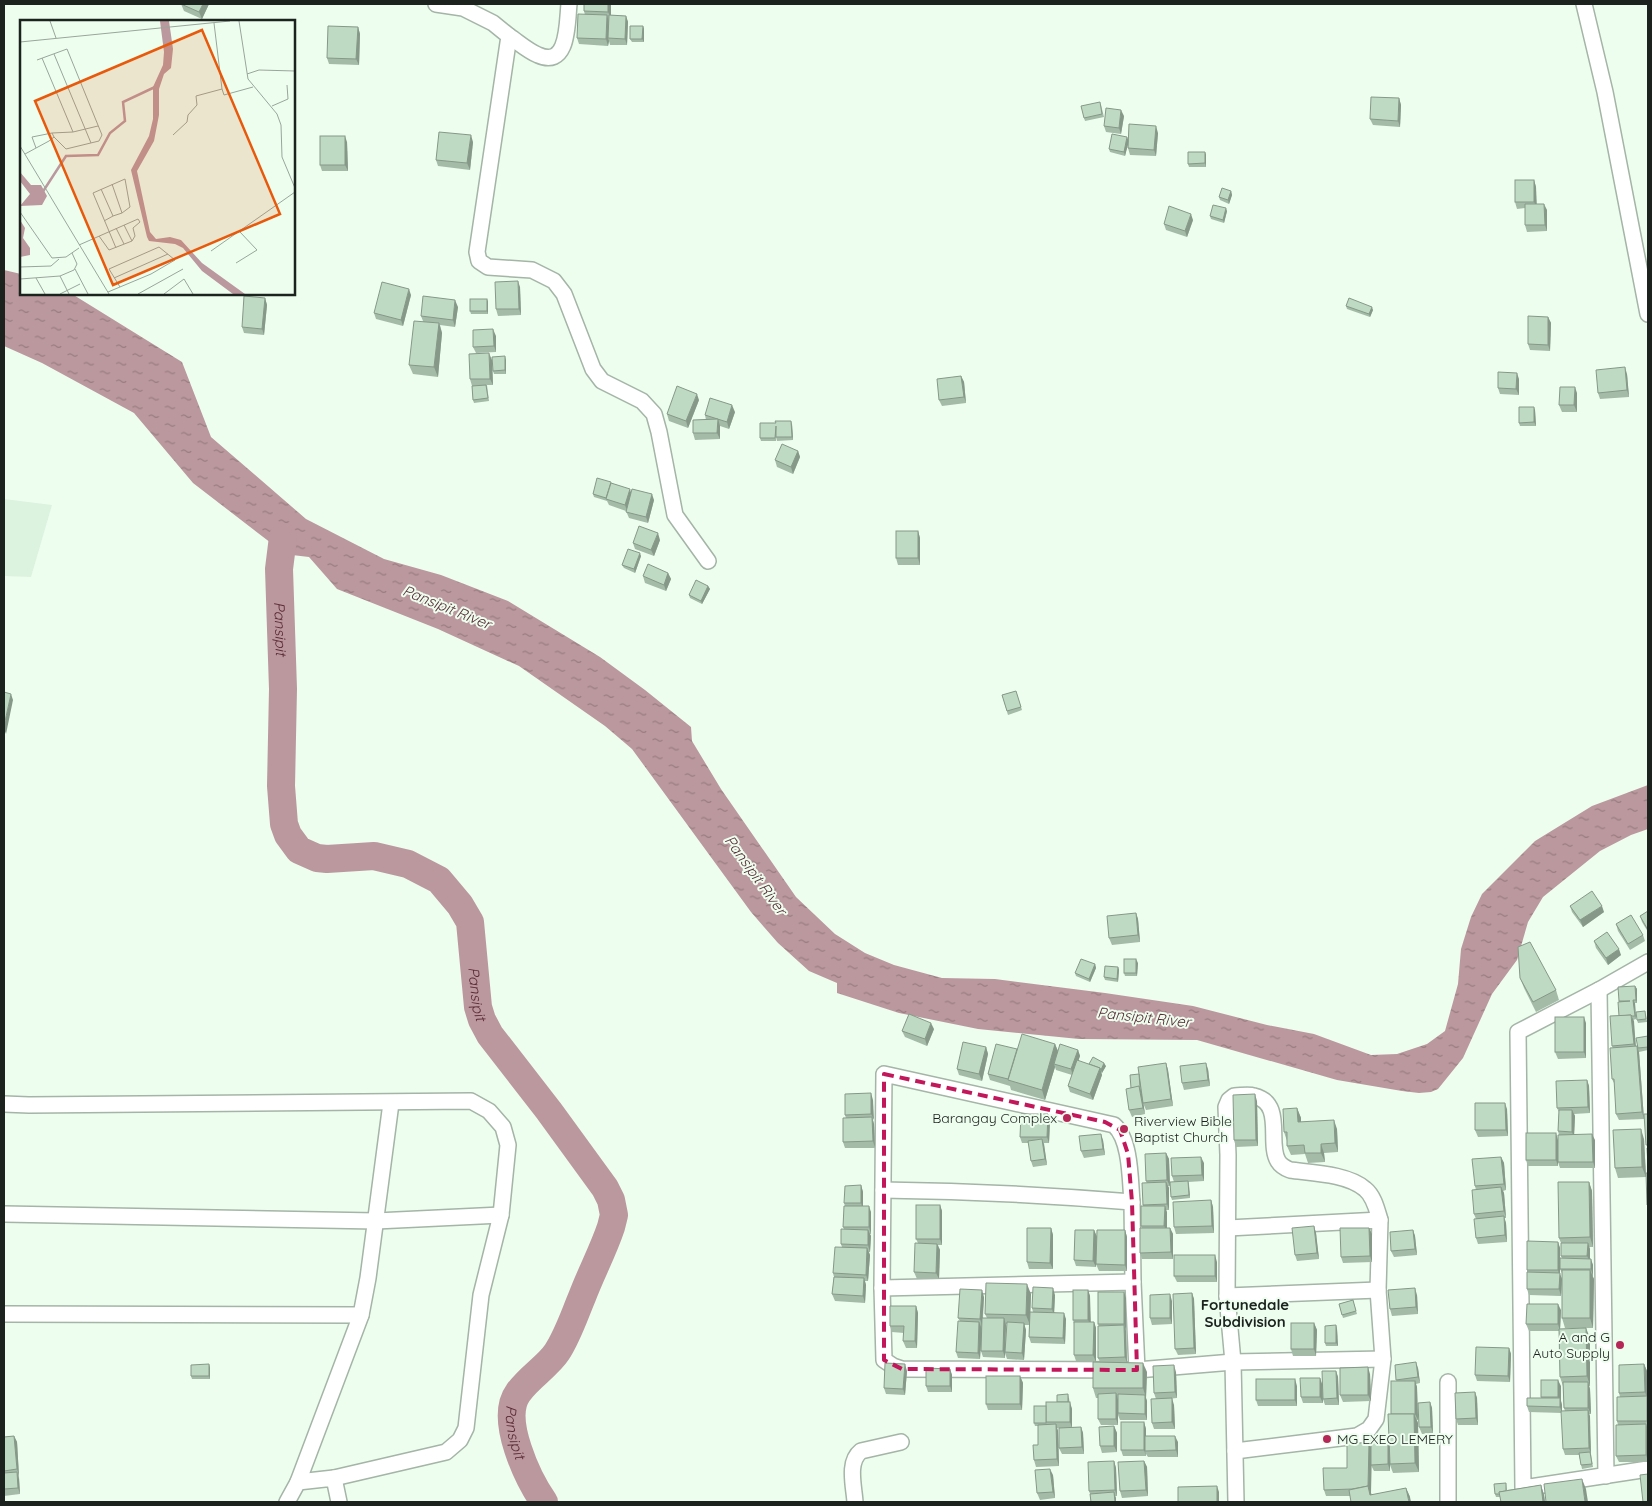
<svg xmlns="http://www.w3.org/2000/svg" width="1652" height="1506" font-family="Quicksand,sans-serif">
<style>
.built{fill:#dcf3df}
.water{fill:url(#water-ripples)}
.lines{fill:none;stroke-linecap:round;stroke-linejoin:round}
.river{stroke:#bb989e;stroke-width:28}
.minor-casing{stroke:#a4b4a6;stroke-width:18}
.minor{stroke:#fff;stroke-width:15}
.wall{fill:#a4bba8;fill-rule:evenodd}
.shaded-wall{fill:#869988}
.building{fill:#bfdac3;stroke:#869988}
.marked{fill:none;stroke:#c2185b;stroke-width:4;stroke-dasharray:10 6;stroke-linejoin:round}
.poi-dot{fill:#b62758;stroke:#edfeef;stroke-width:2}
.labels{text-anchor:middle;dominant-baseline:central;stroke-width:4;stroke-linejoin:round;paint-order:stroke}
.poi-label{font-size:14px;fill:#1c221d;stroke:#edfeef;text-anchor:end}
.water-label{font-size:15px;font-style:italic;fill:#5a2a35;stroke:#edfeef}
.neighbourhood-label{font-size:15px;font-weight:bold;fill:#1c221d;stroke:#edfeef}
.inset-river{fill:none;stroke:#bb989e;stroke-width:2.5}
.inset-road{fill:none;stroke:#99a69b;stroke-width:1}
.view{fill:#e8590c;fill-opacity:0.15;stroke:#e8590c;stroke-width:2.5}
.inset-edge{fill:none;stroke:#1c221d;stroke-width:2.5}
</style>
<defs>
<pattern id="water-ripples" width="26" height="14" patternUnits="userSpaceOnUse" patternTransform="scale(1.25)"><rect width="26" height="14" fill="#bb989e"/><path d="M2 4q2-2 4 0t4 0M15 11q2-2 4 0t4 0" fill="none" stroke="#977c80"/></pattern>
</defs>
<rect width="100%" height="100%" fill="#edfeef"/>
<!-- built -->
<polygon class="built" points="4,499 52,505 31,577 4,576"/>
<!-- water -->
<polygon class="water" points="4,270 21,274 21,294 72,294 182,362 211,437 306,519 384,559 441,575 508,601 600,657 645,690 691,727 692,741 721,789 796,897 835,934 865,953 894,965 942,978 995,979 1105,993 1193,1006 1267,1025 1314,1034 1371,1055 1397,1054 1427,1044 1445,1031 1458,984 1461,949 1471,917 1482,894 1535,841 1592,806 1648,785 1648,829 1631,835 1600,851 1543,897 1528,922 1517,960 1492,994 1463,1058 1438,1089 1431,1092 1419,1093 1402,1091 1337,1080 1197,1040 1079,1039 978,1029 899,1013 837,993 837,983 809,971 778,943 751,912 632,749 605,726 519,666 438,629 337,589 309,557 292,555 270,561 271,543 193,483 134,413 42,363 4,346"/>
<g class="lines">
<!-- river -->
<path class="river" id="s1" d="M283,537L279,569L283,689L281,786L284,824L288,835L299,850L317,858L327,859L374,856L408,864L439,880L460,905L470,922L478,1007L482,1020L490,1035L549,1111L605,1188L611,1200L614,1215L611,1227C603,1251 591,1273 582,1297C574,1316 568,1335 557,1352C548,1366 528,1378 518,1393C499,1419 528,1479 544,1502"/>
<defs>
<g id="minor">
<polyline points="436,4 463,8 493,23 509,36 477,252 479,261 488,267 532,270 554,281 564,294 593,369 602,381 642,401 654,414 659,432 675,515 708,561"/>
<polyline points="1584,4 1605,92 1648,314"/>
<path d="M509,36C518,42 528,51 538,55C569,69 567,22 569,4"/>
<polyline points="1648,962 1599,990 1518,1032 1523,1488 1648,1469"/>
<polyline points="1599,990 1606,1476"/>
<polyline points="4,1104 29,1105 471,1101 489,1111 503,1127 508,1145 501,1215 481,1295 466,1428 460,1440 446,1452 334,1478"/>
<path d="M883,1190C966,1191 1049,1195 1132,1202L1133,1282"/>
<path d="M1132,1202C1130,1180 1131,1140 1114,1125L884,1074L882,1288L884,1360L893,1366L902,1369L1137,1370L1233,1362L1383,1359"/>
<polyline points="4,1214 376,1221 501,1215"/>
<polyline points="1228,1228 1380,1220 1378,1290 1383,1359 1376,1419 1369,1429 1357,1436 1235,1451"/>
<polyline points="882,1288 1133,1282 1137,1370"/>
<polyline points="1227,1296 1378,1290"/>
<polyline points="4,1314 361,1315"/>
<polyline points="298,1482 361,1315 368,1278 391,1103"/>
<polyline points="287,1502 298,1482 334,1478 339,1502"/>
<path d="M855,1502C854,1486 847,1462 861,1451L901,1442"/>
<path d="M1236,1502L1233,1362L1227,1296L1228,1155L1226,1107L1229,1100L1234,1096C1241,1096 1248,1094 1254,1096C1285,1103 1267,1143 1278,1161C1281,1166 1285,1168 1290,1170C1313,1173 1348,1174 1365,1189C1374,1196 1377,1210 1380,1220"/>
<polyline points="1448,1502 1448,1382"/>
</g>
</defs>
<!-- minor casing -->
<use href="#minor" class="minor-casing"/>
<!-- minor -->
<use href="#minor" class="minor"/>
</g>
<!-- wall -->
<g class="wall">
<polygon points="181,4 209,4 202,19 184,11"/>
<polygon points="584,4 611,4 611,15 626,16 628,22 627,45 610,45 609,41 608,46 579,44 577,38 585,15 584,11"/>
<polygon points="643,26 644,29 644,42 632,42 630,39"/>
<polygon points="358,27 360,34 359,65 329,64 327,58"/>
<polygon points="1399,98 1401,105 1400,127 1373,125 1370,119"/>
<polygon points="1101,105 1104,117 1085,121 1084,118"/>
<polygon points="1124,116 1121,134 1106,132 1104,126"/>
<polygon points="1158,133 1156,156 1130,155 1128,148 1128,142 1125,156 1110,152 1109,149 1128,140"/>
<polygon points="347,142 348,171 322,171 320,165"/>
<polygon points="473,142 470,170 438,166 436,160"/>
<polygon points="1205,152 1206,155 1206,167 1189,167 1188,164"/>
<polygon points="1534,180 1536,187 1536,204 1547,210 1547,231 1527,232 1525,225 1525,208 1517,209 1515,202"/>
<polygon points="1231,191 1232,195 1229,204 1220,200 1219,197"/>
<polygon points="1227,211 1224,223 1211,219 1210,216"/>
<polygon points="1193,220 1187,237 1166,230 1164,224"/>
<polygon points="520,287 521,315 498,316 496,309"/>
<polygon points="411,295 403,326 376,319 374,313"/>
<polygon points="265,298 267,305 264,335 244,333 242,327"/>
<polygon points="487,299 488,302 488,314 471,314 470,311"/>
<polygon points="1346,306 1373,310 1370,317 1347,309"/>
<polygon points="458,307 455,327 440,325 442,333 438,377 413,374 409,365 423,321 421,316"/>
<polygon points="1548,317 1551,323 1550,351 1530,350 1528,344"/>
<polygon points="496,336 496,352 476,353 473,347"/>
<polygon points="492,360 493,385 487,385 489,401 474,403 473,400 472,386 470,379"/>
<polygon points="506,360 506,374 494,374 493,371"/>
<polygon points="1627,374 1629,397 1600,399 1598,393"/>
<polygon points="961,376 964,382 966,403 942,406 939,400"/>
<polygon points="1519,379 1519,395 1500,394 1498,388"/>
<polygon points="1577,393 1577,412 1562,412 1559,405"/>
<polygon points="699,400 688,428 669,421 667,414"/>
<polygon points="1535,410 1536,426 1520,426 1519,423"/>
<polygon points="735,412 729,429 720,426 720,439 695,440 693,433 706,420 705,415"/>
<polygon points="792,424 793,440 777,441 776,437 776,441 761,441 760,438"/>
<polygon points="798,451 800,457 793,474 777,467 775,460"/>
<polygon points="611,482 611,484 631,493 654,500 648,523 629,518 626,511 609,505 607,501 594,497 593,494"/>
<polygon points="918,531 920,538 920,565 898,565 896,558"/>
<polygon points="660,540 654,556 635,549 633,543"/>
<polygon points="641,556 635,573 624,568 622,565"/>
<polygon points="668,573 671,579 666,591 645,583 643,576"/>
<polygon points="708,586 710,589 702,604 690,598 689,595"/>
<polygon points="1016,691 1022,710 1008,715 1002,695"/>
<polygon points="1570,906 1604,912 1583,927 1572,912"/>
<polygon points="1648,911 1648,932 1642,922 1640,916"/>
<polygon points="1136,913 1138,919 1140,942 1112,945 1109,938"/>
<polygon points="1616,924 1643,935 1645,941 1630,950 1618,931"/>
<polygon points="1594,941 1621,955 1608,965 1596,948"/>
<polygon points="1138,963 1137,976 1125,976 1124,973"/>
<polygon points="1095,964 1096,968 1090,982 1076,976 1075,973"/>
<polygon points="1118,967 1119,970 1118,982 1105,980 1104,977"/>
<polygon points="1520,978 1556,990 1559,1000 1536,1012 1524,988"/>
<polygon points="1635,986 1637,989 1637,1003 1635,1003 1636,1019 1633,1020 1636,1046 1637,1046 1648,1036 1648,1050 1639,1052 1644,1119 1619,1120 1616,1114 1615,1085 1612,1079 1613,1048 1612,1046 1619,1016 1619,1001"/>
<polygon points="1646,1015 1647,1022 1638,1023 1637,1020"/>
<polygon points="1586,1023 1586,1058 1558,1059 1555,1052"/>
<polygon points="934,1029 927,1046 905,1037 902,1031"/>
<polygon points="1055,1044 1058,1051 1078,1050 1080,1056 1078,1061 1089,1065 1106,1066 1102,1073 1101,1072 1102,1075 1093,1100 1070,1092 1068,1086 1072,1075 1056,1070 1055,1067 1045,1100 1011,1090 1010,1086 990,1080 988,1074 1017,1049"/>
<polygon points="986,1047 988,1054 982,1081 959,1075 957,1069"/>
<polygon points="1166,1063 1168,1070 1173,1106 1146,1110 1143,1103 1145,1114 1132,1117 1129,1110 1131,1088 1139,1074"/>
<polygon points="1208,1069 1210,1086 1184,1090 1182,1083"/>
<polygon points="1587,1080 1589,1086 1590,1113 1574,1114 1575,1116 1574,1134 1595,1140 1595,1168 1560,1168 1558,1162 1558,1166 1528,1166 1526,1160 1558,1140 1559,1135 1558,1131 1559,1112 1557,1108"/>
<polygon points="873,1100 873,1120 874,1124 875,1148 845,1148 843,1142 846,1118 845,1115"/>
<polygon points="1257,1101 1258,1146 1236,1147 1234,1140"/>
<polygon points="1297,1108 1301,1118 1301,1122 1337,1129 1338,1152 1324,1153 1325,1162 1308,1163 1305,1154 1291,1155 1287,1146 1287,1141 1284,1132"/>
<polygon points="1507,1109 1508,1136 1478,1137 1475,1130"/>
<polygon points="1048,1114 1050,1121 1049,1143 1044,1143 1047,1165 1033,1167 1031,1161 1029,1143 1022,1143 1020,1137"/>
<polygon points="1644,1139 1646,1177 1618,1178 1615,1168"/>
<polygon points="1103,1140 1105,1155 1084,1158 1081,1151"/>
<polygon points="1166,1153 1169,1159 1170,1186 1168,1186 1169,1188 1169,1210 1166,1210 1167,1228 1170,1228 1173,1234 1173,1259 1142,1259 1140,1253 1142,1228 1141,1226 1143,1205 1147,1183 1146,1181"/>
<polygon points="1501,1157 1504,1163 1506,1190 1503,1191 1504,1193 1506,1218 1504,1218 1506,1223 1507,1242 1478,1244 1476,1238 1476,1219 1474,1214 1476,1190 1475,1186"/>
<polygon points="1204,1163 1204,1181 1188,1182 1190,1198 1172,1200 1171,1197 1174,1182 1172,1176"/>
<path d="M1589,1182L1592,1191L1593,1247H1589L1590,1249V1259L1593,1265V1276H1592L1594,1279L1593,1328H1565L1562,1318V1281L1561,1296L1529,1295L1527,1289V1270L1558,1242L1560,1248V1268L1562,1258L1561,1256V1243L1559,1238ZM1560,1269L1562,1273V1279L1560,1274Z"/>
<polygon points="861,1185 863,1192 863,1206 871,1212 871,1234 870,1234 871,1236 870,1252 869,1252 870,1255 868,1281 865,1281 866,1285 865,1303 835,1301 832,1294 834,1277 833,1273 842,1247 841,1244 844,1229 843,1227 845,1206 844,1203"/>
<polygon points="1211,1200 1213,1207 1214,1233 1176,1234 1174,1227"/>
<polygon points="940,1205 942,1211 942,1245 938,1245 940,1250 939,1279 917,1279 914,1272 918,1243 916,1239"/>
<polygon points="1314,1226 1316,1233 1319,1259 1297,1261 1295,1255"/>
<polygon points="1051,1228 1053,1235 1053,1269 1029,1269 1027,1262"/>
<polygon points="1369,1228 1372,1234 1372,1262 1343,1263 1341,1257"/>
<polygon points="1094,1230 1097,1237 1096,1267 1076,1266 1074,1260"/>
<polygon points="1125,1230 1127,1237 1127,1271 1099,1271 1096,1264"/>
<polygon points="1413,1230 1415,1236 1417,1255 1394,1257 1391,1251"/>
<polygon points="1217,1262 1217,1282 1177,1282 1174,1276"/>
<polygon points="1088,1290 1090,1296 1090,1322 1094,1322 1096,1328 1096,1362 1076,1361 1074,1355 1074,1324 1073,1320"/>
<polygon points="1124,1292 1126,1298 1126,1330 1127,1362 1147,1372 1146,1398 1147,1401 1147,1420 1120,1420 1118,1415 1118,1425 1101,1425 1098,1419 1098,1398 1096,1398 1093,1388 1100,1362 1098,1358 1099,1326 1098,1324"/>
<polygon points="1192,1293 1194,1299 1196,1354 1178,1355 1175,1349"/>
<path d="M1031,1294L1030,1312H1033L1032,1308L1055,1295L1054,1312L1066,1319L1065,1344L1031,1343L1029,1337V1325H1024L1026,1330L1024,1360L1007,1359L1005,1353V1358L983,1357L981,1351V1338L980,1359L958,1358L956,1352L960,1321L958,1318L984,1297L983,1318H987L985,1314ZM1006,1324H1007L1005,1345L1006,1325Z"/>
<polygon points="1417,1295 1418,1314 1392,1316 1390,1309"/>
<polygon points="1353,1300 1357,1314 1343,1318 1339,1304"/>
<polygon points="1172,1301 1172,1324 1152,1325 1150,1318"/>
<polygon points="916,1306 918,1313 917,1348 906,1348 903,1341 904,1333 892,1332 890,1326"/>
<polygon points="1561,1310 1560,1329 1590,1338 1590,1386 1589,1386 1590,1389 1591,1414 1589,1414 1591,1454 1593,1467 1582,1469 1579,1455 1565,1455 1563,1449 1562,1413 1529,1412 1527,1406 1541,1398 1541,1397 1561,1386 1561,1401 1562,1405 1562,1411 1565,1411 1564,1408 1563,1386 1560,1377 1559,1331 1529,1331 1526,1324"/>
<polygon points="1314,1323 1317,1330 1316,1356 1293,1356 1291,1349"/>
<polygon points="1336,1325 1337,1329 1338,1346 1326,1346 1325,1343"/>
<polygon points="1509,1348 1511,1354 1510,1382 1477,1381 1475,1375"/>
<polygon points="209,1364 210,1368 210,1379 192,1379 191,1376"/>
<polygon points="1644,1364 1647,1371 1647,1397 1648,1400 1648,1427 1647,1427 1648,1430 1648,1462 1619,1462 1616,1456 1618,1425 1617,1421 1620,1397 1619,1393"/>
<polygon points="1418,1368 1420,1383 1416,1384 1417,1387 1418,1420 1417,1420 1418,1423 1419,1472 1393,1473 1390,1465 1390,1471 1374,1471 1371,1465 1371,1493 1372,1495 1406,1488 1410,1497 1350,1496 1326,1496 1324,1490 1347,1468 1369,1443 1371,1448 1388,1436 1389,1440 1391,1414 1397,1381 1396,1380"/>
<polygon points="950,1369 952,1375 952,1392 928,1392 926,1386"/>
<polygon points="907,1371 905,1395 886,1394 884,1388"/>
<polygon points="1336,1371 1338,1377 1339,1405 1325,1405 1323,1399 1323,1393 1323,1403 1303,1403 1301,1397 1320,1378 1322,1384"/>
<polygon points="1176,1372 1177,1398 1166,1399 1174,1405 1175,1429 1154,1429 1152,1423 1156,1399 1154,1393"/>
<polygon points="1370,1374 1371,1401 1343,1402 1340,1395"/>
<polygon points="1020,1376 1023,1383 1022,1410 988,1410 986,1404"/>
<polygon points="1297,1386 1297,1406 1258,1406 1256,1400"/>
<polygon points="1475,1392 1477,1398 1478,1425 1458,1425 1456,1419"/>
<polygon points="1069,1398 1069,1402 1072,1409 1072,1427 1081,1427 1083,1433 1084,1454 1062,1454 1059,1448 1059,1428 1057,1428 1058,1431 1059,1466 1036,1467 1034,1460 1038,1445 1038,1426 1035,1426 1034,1423 1046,1406"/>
<polygon points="1430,1402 1432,1408 1433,1433 1422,1434 1419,1427"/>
<polygon points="1144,1422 1146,1429 1146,1436 1178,1442 1178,1457 1148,1457 1146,1454 1146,1456 1123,1456 1121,1450"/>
<polygon points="1114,1426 1117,1433 1117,1452 1102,1453 1100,1446"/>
<polygon points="14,1436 17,1442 20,1494 4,1496 4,1437"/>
<polygon points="1114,1461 1116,1468 1117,1496 1115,1496 1116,1502 1091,1502 1090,1494 1089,1491"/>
<polygon points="1144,1461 1147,1467 1148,1496 1122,1498 1120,1491"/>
<polygon points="1053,1475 1055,1498 1040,1500 1037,1493"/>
<polygon points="1506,1483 1507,1490 1541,1485 1544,1495 1545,1502 1501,1502 1500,1497 1496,1497 1495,1494"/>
</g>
<!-- shaded-wall -->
<g class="shaded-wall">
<polygon points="203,4 209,4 202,19 199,12"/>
<polygon points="608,4 611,4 611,18 608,12"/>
<polygon points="607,15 609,22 608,38 609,41 608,46 606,39"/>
<polygon points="626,16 628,22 627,45 625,39"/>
<polygon points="643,26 644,29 644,42 642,39"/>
<polygon points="358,27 360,34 359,65 356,59"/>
<polygon points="1399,98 1401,105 1400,127 1398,121"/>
<polygon points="1121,110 1124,116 1121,134 1119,128"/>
<polygon points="1156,126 1158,133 1156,156 1154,150"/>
<polygon points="471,135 473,142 470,170 467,163"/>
<polygon points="345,136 347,142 348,171 345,165"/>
<polygon points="1127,137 1129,141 1125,156 1124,152"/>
<polygon points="1205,152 1206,155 1206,167 1205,163"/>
<polygon points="1534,180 1536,187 1537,208 1534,202"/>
<polygon points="1231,191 1232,195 1229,204 1228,200"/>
<polygon points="1544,204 1547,210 1547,231 1545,225"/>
<polygon points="1226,208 1227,211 1224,223 1223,220"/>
<polygon points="1191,214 1193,220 1187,237 1185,231"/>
<polygon points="518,281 520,287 521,315 519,309"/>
<polygon points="409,289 411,295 403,326 401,320"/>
<polygon points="265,298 267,305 264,335 262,329"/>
<polygon points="487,299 488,302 488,314 487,311"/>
<polygon points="455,300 458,307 455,327 453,320"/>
<polygon points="1372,307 1373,310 1370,317 1369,314"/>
<polygon points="1548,317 1551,323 1550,351 1548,345"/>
<polygon points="439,323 442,333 438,377 434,367"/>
<polygon points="493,329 496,336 496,352 494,346"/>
<polygon points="489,353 492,360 493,385 490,379"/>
<polygon points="505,356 506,360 506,374 505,370"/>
<polygon points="1625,367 1627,374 1629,397 1627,390"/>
<polygon points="1517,373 1519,379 1519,395 1516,389"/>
<polygon points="961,376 964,382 966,403 964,397"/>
<polygon points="1575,387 1577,393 1577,412 1574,405"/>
<polygon points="697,394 699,400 688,428 686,421"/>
<polygon points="732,405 735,412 729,429 727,422"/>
<polygon points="1534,407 1535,410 1536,426 1534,422"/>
<polygon points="718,419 720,426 720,439 717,433"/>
<polygon points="791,421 792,424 793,440 792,437"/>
<polygon points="798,451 800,457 793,474 791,467"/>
<polygon points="630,489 632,496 627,511 625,505"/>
<polygon points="652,494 654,500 648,523 646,517"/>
<polygon points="918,531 920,538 920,565 918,558"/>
<polygon points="658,533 660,540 654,556 651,550"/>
<polygon points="640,553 641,556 635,573 634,569"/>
<polygon points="668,573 671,579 666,591 664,585"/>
<polygon points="708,586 710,589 702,604 701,601"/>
<polygon points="11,694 13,700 6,734 4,729 4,726"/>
<polygon points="1602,906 1604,912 1583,927 1580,920"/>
<polygon points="1136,913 1138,919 1140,942 1138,935"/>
<polygon points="1619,949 1621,955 1608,965 1606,958"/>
<polygon points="1136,959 1138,963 1137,976 1136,973"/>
<polygon points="1095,964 1096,968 1090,982 1089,979"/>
<polygon points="1118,967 1119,970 1118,982 1117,979"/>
<polygon points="1635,986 1637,989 1637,1003 1636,1000"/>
<polygon points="1633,1000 1635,1003 1636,1019 1635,1016"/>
<polygon points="1631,1015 1634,1021 1636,1050 1634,1044"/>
<polygon points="1584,1017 1586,1023 1586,1058 1584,1052"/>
<polygon points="931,1023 934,1029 927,1046 925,1039"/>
<polygon points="1055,1044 1059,1054 1054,1064 1055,1067 1045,1100 1042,1090"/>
<polygon points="1637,1046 1639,1052 1644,1119 1642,1112"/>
<polygon points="986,1047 988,1054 982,1081 979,1074"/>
<polygon points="1078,1050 1080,1056 1073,1076 1071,1069"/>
<polygon points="1104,1063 1106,1066 1102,1073 1101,1070"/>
<polygon points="1166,1063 1168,1070 1173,1106 1171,1099"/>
<polygon points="1206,1063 1208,1069 1210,1086 1208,1080"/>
<polygon points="1100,1068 1102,1075 1093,1100 1090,1094"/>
<polygon points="1587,1080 1589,1086 1590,1113 1588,1107"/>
<polygon points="1139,1086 1142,1093 1145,1114 1143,1108"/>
<polygon points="871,1093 873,1100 874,1120 871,1114"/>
<polygon points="1255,1094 1257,1101 1258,1146 1256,1140"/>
<polygon points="1505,1103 1507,1109 1508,1136 1506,1130"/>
<polygon points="1297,1108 1301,1118 1301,1132 1298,1122"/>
<polygon points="1572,1110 1575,1116 1574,1138 1572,1132"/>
<polygon points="1048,1114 1050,1121 1049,1143 1047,1137"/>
<polygon points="872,1117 874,1124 875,1148 873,1141"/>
<polygon points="1334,1120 1337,1129 1338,1152 1335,1143"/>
<polygon points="1641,1129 1644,1139 1646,1177 1642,1167"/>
<polygon points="1556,1133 1558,1140 1558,1166 1556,1160"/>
<polygon points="1101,1134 1103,1140 1105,1155 1103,1149"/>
<polygon points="1592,1134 1595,1140 1595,1168 1593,1162"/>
<polygon points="1042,1139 1044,1145 1047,1165 1045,1159"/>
<polygon points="1321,1144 1324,1153 1325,1162 1321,1153"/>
<polygon points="1166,1153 1169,1159 1170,1186 1167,1180"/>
<polygon points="1201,1157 1204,1163 1204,1181 1202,1175"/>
<polygon points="1501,1157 1504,1163 1506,1190 1504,1184"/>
<polygon points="1188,1181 1189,1184 1190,1198 1189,1195"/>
<polygon points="1166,1182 1169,1188 1169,1210 1167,1204"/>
<polygon points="1589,1182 1592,1191 1593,1247 1590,1237"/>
<polygon points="861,1185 863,1192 863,1210 861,1203"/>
<polygon points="1501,1187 1504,1193 1506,1218 1504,1211"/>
<polygon points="1211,1200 1213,1207 1214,1233 1212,1226"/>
<polygon points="940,1205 942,1211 942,1245 940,1239"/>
<polygon points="869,1206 871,1212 871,1234 869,1227"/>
<polygon points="1165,1206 1167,1212 1167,1232 1164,1226"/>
<polygon points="1504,1216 1506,1223 1507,1242 1505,1235"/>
<polygon points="1314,1226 1316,1233 1319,1259 1317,1253"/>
<polygon points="1051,1228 1053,1235 1053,1269 1050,1263"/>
<polygon points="1170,1228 1173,1234 1173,1259 1171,1252"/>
<polygon points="1369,1228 1372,1234 1372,1262 1370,1256"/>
<polygon points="868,1230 871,1236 870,1252 868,1245"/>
<polygon points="1094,1230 1097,1237 1096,1267 1093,1261"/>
<polygon points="1125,1230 1127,1237 1127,1271 1125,1265"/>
<polygon points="1413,1230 1415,1236 1417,1255 1415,1249"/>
<polygon points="1558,1242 1560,1248 1560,1274 1562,1279 1561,1296 1559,1289 1559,1275 1558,1270"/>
<polygon points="1588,1243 1590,1249 1590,1262 1587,1256"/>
<polygon points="937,1244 940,1250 939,1279 936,1273"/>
<polygon points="867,1248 870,1255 868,1281 866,1275"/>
<polygon points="1215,1255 1217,1262 1217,1282 1215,1276"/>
<polygon points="1591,1259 1593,1265 1593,1276 1591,1269"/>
<polygon points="1590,1270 1594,1279 1593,1328 1590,1318"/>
<polygon points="864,1278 866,1285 865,1303 863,1296"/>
<polygon points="1027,1284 1031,1294 1030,1325 1026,1315"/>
<polygon points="1053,1288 1055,1295 1054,1316 1052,1309"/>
<polygon points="1415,1288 1417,1295 1418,1314 1416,1307"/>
<polygon points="982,1290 984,1297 982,1325 980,1319"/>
<polygon points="1088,1290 1090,1296 1091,1326 1088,1320"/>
<polygon points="1124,1292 1126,1298 1126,1330 1124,1324"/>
<polygon points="1192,1293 1194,1299 1196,1354 1194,1348"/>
<polygon points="1170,1294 1172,1301 1172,1324 1170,1318"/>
<polygon points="1558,1304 1561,1310 1560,1331 1558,1324"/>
<polygon points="916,1306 918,1313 917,1348 915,1341"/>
<polygon points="1064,1313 1066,1319 1065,1344 1063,1338"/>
<polygon points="1004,1318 1006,1325 1005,1358 1003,1351"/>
<polygon points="979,1322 982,1329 980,1359 978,1353"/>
<polygon points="1094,1322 1096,1328 1096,1362 1093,1355"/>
<polygon points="1024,1323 1026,1330 1024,1360 1022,1353"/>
<polygon points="1314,1323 1317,1330 1316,1356 1314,1349"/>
<polygon points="1124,1325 1126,1331 1127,1363 1125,1357"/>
<polygon points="1336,1325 1337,1329 1338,1346 1336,1343"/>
<polygon points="1586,1328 1590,1338 1590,1386 1587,1376"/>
<polygon points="1509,1348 1511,1354 1510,1382 1508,1376"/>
<polygon points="1416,1362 1418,1368 1420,1383 1418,1377"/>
<polygon points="1143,1363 1147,1372 1146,1398 1143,1388"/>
<polygon points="209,1364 210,1368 210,1379 209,1376"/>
<polygon points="905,1364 907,1371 905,1395 903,1389"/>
<polygon points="1644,1364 1647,1371 1647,1397 1648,1400 1648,1425 1647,1421 1647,1398 1645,1392"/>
<polygon points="1174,1365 1176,1372 1177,1398 1175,1392"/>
<polygon points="1368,1367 1370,1374 1371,1401 1368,1395"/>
<polygon points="950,1369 952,1375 952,1392 950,1386"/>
<polygon points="1336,1371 1338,1377 1339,1405 1337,1398"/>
<polygon points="1020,1376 1023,1383 1022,1410 1020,1404"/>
<polygon points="1320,1378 1322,1384 1323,1403 1320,1397"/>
<polygon points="1295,1379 1297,1386 1297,1406 1295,1400"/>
<polygon points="1558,1380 1561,1386 1561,1401 1562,1405 1562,1413 1560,1407 1560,1400 1558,1397"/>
<polygon points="1415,1381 1417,1387 1418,1420 1415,1414"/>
<polygon points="1588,1382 1590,1389 1591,1414 1588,1408"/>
<polygon points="1475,1392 1477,1398 1478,1425 1476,1418"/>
<polygon points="1116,1393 1118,1400 1118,1425 1116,1419"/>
<polygon points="1068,1394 1069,1398 1070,1407 1070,1402 1072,1409 1072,1428 1070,1422"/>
<polygon points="1145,1395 1147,1401 1147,1420 1145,1414"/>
<polygon points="1172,1398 1174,1405 1175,1429 1172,1422"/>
<polygon points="1430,1402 1432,1408 1433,1433 1431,1427"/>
<polygon points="1588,1410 1590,1416 1591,1454 1589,1448"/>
<polygon points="1414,1414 1418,1423 1419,1472 1415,1463"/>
<polygon points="1144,1422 1146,1429 1146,1451 1145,1451 1146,1456 1144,1450"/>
<polygon points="1056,1424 1058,1431 1059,1466 1057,1459"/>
<polygon points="1646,1424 1648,1430 1648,1461 1646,1455"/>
<polygon points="1114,1426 1117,1433 1117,1452 1114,1446"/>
<polygon points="1081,1427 1083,1433 1084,1454 1082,1447"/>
<polygon points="14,1436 17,1442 19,1476 17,1469"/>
<polygon points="1175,1436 1178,1442 1178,1457 1176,1450"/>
<polygon points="1388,1436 1390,1442 1390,1471 1388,1464"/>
<polygon points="1369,1443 1372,1450 1371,1493 1373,1502 1368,1489"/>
<polygon points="1114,1461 1116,1468 1117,1496 1115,1490"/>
<polygon points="1144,1461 1147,1467 1148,1496 1146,1490"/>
<polygon points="1050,1469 1053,1475 1055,1498 1053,1492"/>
<polygon points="17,1472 19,1479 20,1494 18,1488"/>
<polygon points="1582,1479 1586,1489 1588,1502 1585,1502"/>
<polygon points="1541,1485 1544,1495 1545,1502 1543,1502"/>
<polygon points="1217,1486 1219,1492 1219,1502 1217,1502"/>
<polygon points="1406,1488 1410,1497 1411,1502 1409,1502"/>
<polygon points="1114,1492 1116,1498 1116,1502 1115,1502"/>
</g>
<!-- building -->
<g class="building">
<polygon points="181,4 203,4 199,12"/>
<polygon points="584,4 608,4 608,12 584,11"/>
<polygon points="578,14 607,15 606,39 577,38"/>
<polygon points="609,15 626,16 625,39 608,38"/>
<polygon points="328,26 358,27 356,59 327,58"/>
<polygon points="630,26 643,26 642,39 630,39"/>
<polygon points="1371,97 1399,98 1398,121 1370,119"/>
<polygon points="1100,102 1102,114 1084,118 1081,106"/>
<polygon points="1106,108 1121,110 1119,128 1104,126"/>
<polygon points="1129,124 1156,126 1154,150 1128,148"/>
<polygon points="439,132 471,135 467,163 436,160"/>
<polygon points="1112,134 1127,137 1124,152 1109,149"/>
<rect x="320" y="136" width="25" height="29"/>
<polygon points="1188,152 1205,152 1205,163 1188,164"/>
<rect x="1515" y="180" width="19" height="22"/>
<polygon points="1222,188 1231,191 1228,200 1219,197"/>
<polygon points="1525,204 1544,204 1545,225 1525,225"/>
<polygon points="1213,205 1226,208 1223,220 1210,216"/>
<polygon points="1169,206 1191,214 1185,231 1164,224"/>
<polygon points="518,281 519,309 496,309 495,282"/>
<polygon points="382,282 409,289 401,320 374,313"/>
<polygon points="244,296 265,298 262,329 242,327"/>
<polygon points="423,296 455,300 453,320 421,316"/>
<polygon points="1349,298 1372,307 1369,314 1346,306"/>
<rect x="470" y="299" width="17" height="12"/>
<polygon points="1528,316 1548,317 1548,345 1528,344"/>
<polygon points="414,321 439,323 434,367 409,365"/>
<polygon points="493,329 494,346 473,347 473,330"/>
<polygon points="489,353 490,379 470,379 469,354"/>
<polygon points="505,356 505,370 493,371 492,357"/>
<polygon points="1625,367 1627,390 1598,393 1596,370"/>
<polygon points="1498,372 1517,373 1516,389 1498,388"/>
<polygon points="961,376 964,397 939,400 937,379"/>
<polygon points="486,385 488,398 473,400 472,386"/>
<polygon points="677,386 697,394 686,421 667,414"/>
<polygon points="1560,387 1575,387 1574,405 1559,405"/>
<polygon points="710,398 732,405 727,422 705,415"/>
<polygon points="1519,407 1534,407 1534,422 1519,423"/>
<polygon points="718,419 717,433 693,433 693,420"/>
<polygon points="775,421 791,421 792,437 776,437 776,426 775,438 760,438 760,423 776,423"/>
<polygon points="782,444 798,451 791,467 775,460"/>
<polygon points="597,478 611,482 606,498 593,494"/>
<polygon points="611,483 630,489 625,505 606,499"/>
<polygon points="632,489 652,494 646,517 626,512"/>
<polygon points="639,526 658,533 651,550 633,543"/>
<rect x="896" y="531" width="22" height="27"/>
<polygon points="628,549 640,553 634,569 622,565"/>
<polygon points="648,564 668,573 664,585 643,576"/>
<polygon points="696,580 708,586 701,601 689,595"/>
<polygon points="1016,691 1021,707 1007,711 1002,695"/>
<polygon points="4,692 11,694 4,726"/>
<polygon points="1592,891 1602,906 1580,920 1570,906"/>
<polygon points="1648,911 1648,930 1640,916"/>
<polygon points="1136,913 1138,935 1109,938 1107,916"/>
<polygon points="1631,915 1643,935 1628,944 1616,924"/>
<polygon points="1607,932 1619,949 1606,958 1594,941"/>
<polygon points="1530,942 1556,990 1533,1002 1520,978 1518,947"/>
<polygon points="1081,959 1095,964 1089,979 1075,973"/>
<rect x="1124" y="959" width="12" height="14"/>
<polygon points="1105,966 1118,967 1117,979 1104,977"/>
<polygon points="1635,986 1636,1000 1633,1000 1635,1016 1632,1016 1631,1015 1619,1016 1618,1002 1630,1001 1619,1001 1618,987"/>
<polygon points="1645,1011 1646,1019 1637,1020 1636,1012"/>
<polygon points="909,1014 931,1023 925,1039 902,1031"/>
<polygon points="1631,1015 1634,1044 1612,1046 1610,1016"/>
<rect x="1555" y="1017" width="29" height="35"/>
<polygon points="1022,1034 1055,1044 1042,1090 1008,1080"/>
<polygon points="1648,1036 1648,1047 1638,1048 1636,1038"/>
<polygon points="963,1042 986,1047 979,1074 957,1069"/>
<polygon points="996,1044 1017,1049 1008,1079 988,1074"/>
<polygon points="1060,1044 1078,1050 1071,1069 1054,1064"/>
<polygon points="1637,1046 1642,1112 1616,1114 1614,1079 1612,1079 1610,1048"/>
<polygon points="1093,1057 1104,1063 1101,1070 1100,1068 1089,1064"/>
<polygon points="1077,1060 1100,1068 1090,1094 1068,1086"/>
<polygon points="1166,1063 1171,1099 1143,1103 1138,1067"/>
<polygon points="1206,1063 1208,1080 1182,1083 1180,1066"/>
<polygon points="1139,1074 1140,1087 1131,1088 1130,1075"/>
<polygon points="1587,1080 1588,1107 1557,1108 1556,1081"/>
<polygon points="1139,1086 1143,1108 1129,1110 1126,1089"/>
<polygon points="871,1093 871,1114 845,1115 845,1094"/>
<polygon points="1255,1094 1256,1140 1234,1140 1233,1095"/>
<polygon points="1475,1103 1505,1103 1506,1130 1475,1130"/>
<polygon points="1297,1108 1298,1122 1334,1120 1335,1143 1321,1144 1321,1153 1305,1153 1304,1145 1287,1146 1287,1132 1284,1132 1283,1109"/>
<polygon points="1559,1110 1572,1110 1572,1132 1558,1131"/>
<polygon points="1021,1114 1048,1114 1047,1137 1020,1137"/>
<polygon points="1644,1114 1648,1114 1648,1145 1646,1145"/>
<polygon points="872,1117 873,1141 843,1142 843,1118"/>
<polygon points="1641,1129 1642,1167 1615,1168 1613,1130"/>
<rect x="1526" y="1133" width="30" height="27"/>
<polygon points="1101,1134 1103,1149 1081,1151 1079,1136"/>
<polygon points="1592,1134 1593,1162 1558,1162 1558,1135"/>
<polygon points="1042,1139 1045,1159 1031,1161 1028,1141"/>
<polygon points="1648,1147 1648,1166 1647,1148"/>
<polygon points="1166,1153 1167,1180 1146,1181 1145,1154"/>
<polygon points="1201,1157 1202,1175 1172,1176 1171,1158"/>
<polygon points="1501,1157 1504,1184 1475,1186 1472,1159"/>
<polygon points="1646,1173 1648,1173 1648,1205 1647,1205"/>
<polygon points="1188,1181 1189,1195 1171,1197 1170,1182"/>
<polygon points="1166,1182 1167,1204 1143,1205 1142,1183"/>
<polygon points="1558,1182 1589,1182 1590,1237 1559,1238"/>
<polygon points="861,1185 861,1203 844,1203 845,1186"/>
<polygon points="1501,1187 1504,1211 1474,1214 1472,1190"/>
<polygon points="1211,1200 1212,1226 1174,1227 1173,1202"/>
<rect x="916" y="1205" width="24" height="34"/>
<polygon points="844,1206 869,1206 869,1227 843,1227"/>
<polygon points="1141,1206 1165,1206 1164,1226 1141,1226"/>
<polygon points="1504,1216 1505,1235 1476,1238 1474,1219"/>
<polygon points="1314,1226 1317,1253 1295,1255 1292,1228"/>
<polygon points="1027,1228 1051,1228 1050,1263 1027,1262"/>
<polygon points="1140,1228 1170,1228 1171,1252 1140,1253"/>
<polygon points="1340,1228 1369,1228 1370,1256 1341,1257"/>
<polygon points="841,1229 868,1230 868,1245 841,1244"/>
<polygon points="1075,1230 1094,1230 1093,1261 1074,1260"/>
<polygon points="1097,1230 1125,1230 1125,1265 1096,1264"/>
<polygon points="1413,1230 1415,1249 1391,1251 1390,1232"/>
<polygon points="1527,1241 1558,1242 1558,1270 1527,1270"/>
<polygon points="915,1243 937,1244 936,1273 914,1272"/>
<polygon points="1561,1243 1588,1243 1587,1256 1561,1256"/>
<polygon points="835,1247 867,1248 866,1275 833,1273"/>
<rect x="1174" y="1255" width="41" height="21"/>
<polygon points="1560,1258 1591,1259 1591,1269 1560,1269"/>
<rect x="1562" y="1270" width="28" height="48"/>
<polygon points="1527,1272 1560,1273 1559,1289 1527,1289"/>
<polygon points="834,1277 864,1278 863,1296 832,1294"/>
<polygon points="986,1283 1027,1284 1026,1315 985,1314"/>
<polygon points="1033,1287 1053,1288 1052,1309 1032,1308"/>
<polygon points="1415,1288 1416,1307 1390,1309 1388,1290"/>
<polygon points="960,1289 982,1290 980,1319 958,1318"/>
<rect x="1073" y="1290" width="15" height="30"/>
<rect x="1098" y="1292" width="26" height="32"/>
<polygon points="1192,1293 1194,1348 1175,1349 1173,1294"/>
<polygon points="1170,1294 1170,1318 1150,1318 1150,1295"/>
<polygon points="1353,1300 1356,1311 1342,1315 1339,1304"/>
<polygon points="1527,1304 1558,1304 1558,1324 1526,1324"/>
<polygon points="890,1306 916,1306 915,1341 903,1341 904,1326 890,1326"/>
<polygon points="1030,1312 1064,1313 1063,1338 1029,1337"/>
<polygon points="982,1318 1004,1318 1003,1351 981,1351"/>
<polygon points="958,1321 979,1322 978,1353 956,1352"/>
<polygon points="1007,1322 1024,1323 1022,1353 1005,1352"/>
<polygon points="1074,1322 1094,1322 1093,1355 1074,1355"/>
<rect x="1291" y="1323" width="23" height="26"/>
<polygon points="1124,1325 1125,1357 1098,1358 1098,1326"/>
<polygon points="1336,1325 1336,1343 1325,1343 1325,1326"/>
<polygon points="1586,1328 1587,1376 1560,1377 1559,1329"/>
<polygon points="1476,1347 1509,1348 1508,1376 1475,1375"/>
<polygon points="1093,1362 1143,1363 1143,1388 1093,1388"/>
<polygon points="1416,1362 1418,1377 1396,1380 1395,1365"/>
<polygon points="885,1363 905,1364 903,1389 884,1388"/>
<polygon points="209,1364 209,1376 191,1376 191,1365"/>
<polygon points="1644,1364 1645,1392 1619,1393 1619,1365"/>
<polygon points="1174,1365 1175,1392 1154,1393 1153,1366"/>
<polygon points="1368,1367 1368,1395 1340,1395 1340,1368"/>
<polygon points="926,1368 950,1369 950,1386 926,1386"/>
<polygon points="1322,1371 1336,1371 1337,1398 1323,1399"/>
<rect x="986" y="1376" width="34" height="28"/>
<polygon points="1300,1378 1320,1378 1320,1397 1301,1397"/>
<rect x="1256" y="1379" width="39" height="21"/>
<rect x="1541" y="1380" width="17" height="17"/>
<rect x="1391" y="1381" width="24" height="33"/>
<polygon points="1563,1382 1588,1382 1588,1408 1564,1408"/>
<polygon points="1475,1392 1476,1418 1456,1419 1455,1393"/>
<polygon points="1116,1393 1116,1419 1098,1419 1098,1394"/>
<polygon points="1068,1394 1068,1402 1057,1402 1057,1395"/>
<polygon points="1118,1394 1145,1395 1145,1414 1118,1413"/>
<polygon points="1647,1396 1647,1421 1617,1421 1617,1397"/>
<polygon points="1172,1398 1172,1422 1152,1423 1151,1399"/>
<polygon points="1527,1398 1560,1398 1560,1407 1527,1406"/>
<rect x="1046" y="1402" width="24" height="20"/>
<polygon points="1430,1402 1431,1427 1419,1427 1418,1403"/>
<rect x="1034" y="1406" width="12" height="17"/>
<polygon points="1588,1410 1589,1448 1563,1449 1561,1411"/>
<polygon points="1388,1414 1414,1414 1415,1463 1390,1464"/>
<rect x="1121" y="1422" width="23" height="28"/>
<polygon points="1056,1424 1057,1459 1034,1460 1033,1445 1038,1445 1038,1425"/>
<polygon points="1646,1424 1646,1455 1616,1456 1616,1425"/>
<polygon points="1114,1426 1114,1446 1100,1446 1099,1427"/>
<polygon points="1081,1427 1082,1447 1059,1448 1059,1428"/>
<polygon points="14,1436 17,1469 4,1471 4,1437"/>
<polygon points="1145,1436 1175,1436 1176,1450 1145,1451"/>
<polygon points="1371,1436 1388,1436 1388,1464 1371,1465"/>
<polygon points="1347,1443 1369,1443 1368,1487 1368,1486 1352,1489 1324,1490 1323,1468 1347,1468"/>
<polygon points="1590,1452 1592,1464 1581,1465 1579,1453"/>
<polygon points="1114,1461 1115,1490 1089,1491 1088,1462"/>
<polygon points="1144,1461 1146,1490 1120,1491 1118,1462"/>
<polygon points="1050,1469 1053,1492 1037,1493 1035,1470"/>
<polygon points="17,1472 18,1488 4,1489 4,1473"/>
<polygon points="1648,1474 1648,1502 1643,1502 1640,1475"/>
<polygon points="1582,1479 1585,1502 1546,1502 1544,1484"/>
<polygon points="1506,1483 1506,1491 1499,1492 1500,1494 1495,1494 1494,1484"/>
<polygon points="1541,1485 1543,1502 1501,1502 1499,1492"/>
<polygon points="1217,1486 1217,1502 1178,1502 1178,1487"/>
<polygon points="1368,1486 1370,1495 1406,1488 1409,1502 1351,1502 1349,1490"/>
<polygon points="1114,1492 1115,1502 1091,1502 1090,1494"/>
</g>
<!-- marked area -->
<path class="marked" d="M884,1074L1105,1122L1120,1130L1128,1154L1132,1202L1137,1370L902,1369L884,1360Z"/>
<!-- markers -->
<g class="poi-dot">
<circle cx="1067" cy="1118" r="5"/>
<circle cx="1124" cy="1129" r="5"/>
<circle cx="1620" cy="1345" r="5"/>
<circle cx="1327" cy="1439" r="5"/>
</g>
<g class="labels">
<!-- poi labels -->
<g class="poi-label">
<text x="1057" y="1118">Barangay Complex</text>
<text x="1134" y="1121" text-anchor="start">Riverview Bible<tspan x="1134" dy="16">Baptist Church</tspan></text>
<text x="1610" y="1337">A and G<tspan x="1610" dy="16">Auto Supply</tspan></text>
<text x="1337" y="1439" text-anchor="start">MG EXEO LEMERY</text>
</g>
<!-- water labels -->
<g class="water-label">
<text transform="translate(447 607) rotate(22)">Pansipit River</text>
<text stroke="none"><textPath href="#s1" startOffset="92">Pansipit</textPath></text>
<text transform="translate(756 875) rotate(54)">Pansipit River</text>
<text stroke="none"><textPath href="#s1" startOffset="589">Pansipit</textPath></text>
<text transform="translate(1144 1017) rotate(6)">Pansipit River</text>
<text stroke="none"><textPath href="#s1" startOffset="1099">Pansipit</textPath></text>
</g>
<!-- neighbourhood labels -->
<g class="neighbourhood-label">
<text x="1245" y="1304">Fortunedale<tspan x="1245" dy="17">Subdivision</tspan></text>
</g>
</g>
<!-- overview -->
<g transform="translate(20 20)">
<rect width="275" height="275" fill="#edfeef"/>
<path d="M140,1H149L153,29L151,48L144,54L139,69V95L134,121L117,151L130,212L136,219L150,217L161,220L182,243L225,274H213L182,251L163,228L155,224L129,221L127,217L111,150L129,116L133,99V67L143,45L144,32ZM0,152L11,165H21L27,176L22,185L0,186L10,174L0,161ZM0,200L5,208L3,218L10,228V235L0,237Z" fill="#bb989e"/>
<path class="inset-river" d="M22,173L46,136L78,135L90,113L105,101L103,82L135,67"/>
<path class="inset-road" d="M30,1L36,18M219,1L228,59L257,94L261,105L262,137L275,168M0,22L210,1M34,34L71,123M22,38L53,112M17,40L47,29L82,115L79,121L46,129L34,117M227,54L239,50L275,51M202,69L204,75L233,67M252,86L268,79L267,65M32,113L53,112L78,106M153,115L167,102L168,95L177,85L176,76L202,69L194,3M0,126L89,274M5,134L29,121L34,117L32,113L12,117L16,128M92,164L102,193L93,196M81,169L93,196L84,201M0,192L32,238L46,237L59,228M96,208L104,224M79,216L89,230L112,221L104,205M59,225L118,199L120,202L113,208L115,216L112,221M96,228L73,173L105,159L110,187L102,193M191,231L275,172M216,243L237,230L220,212M0,247L31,246L39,239M55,249L68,274M40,256L49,274M16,258L25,274M94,258L148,234M0,259L40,256L54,250L57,244L52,233M88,272L131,254L155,240L139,227L89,249L100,267M40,274L60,264M118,274L163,249M144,274L164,259L173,274"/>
<path class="view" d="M182,10L260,194L93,265L15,81Z"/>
<rect width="275" height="275" class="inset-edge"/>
</g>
<!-- border -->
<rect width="1652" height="1506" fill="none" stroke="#1c221d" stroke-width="10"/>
</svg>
